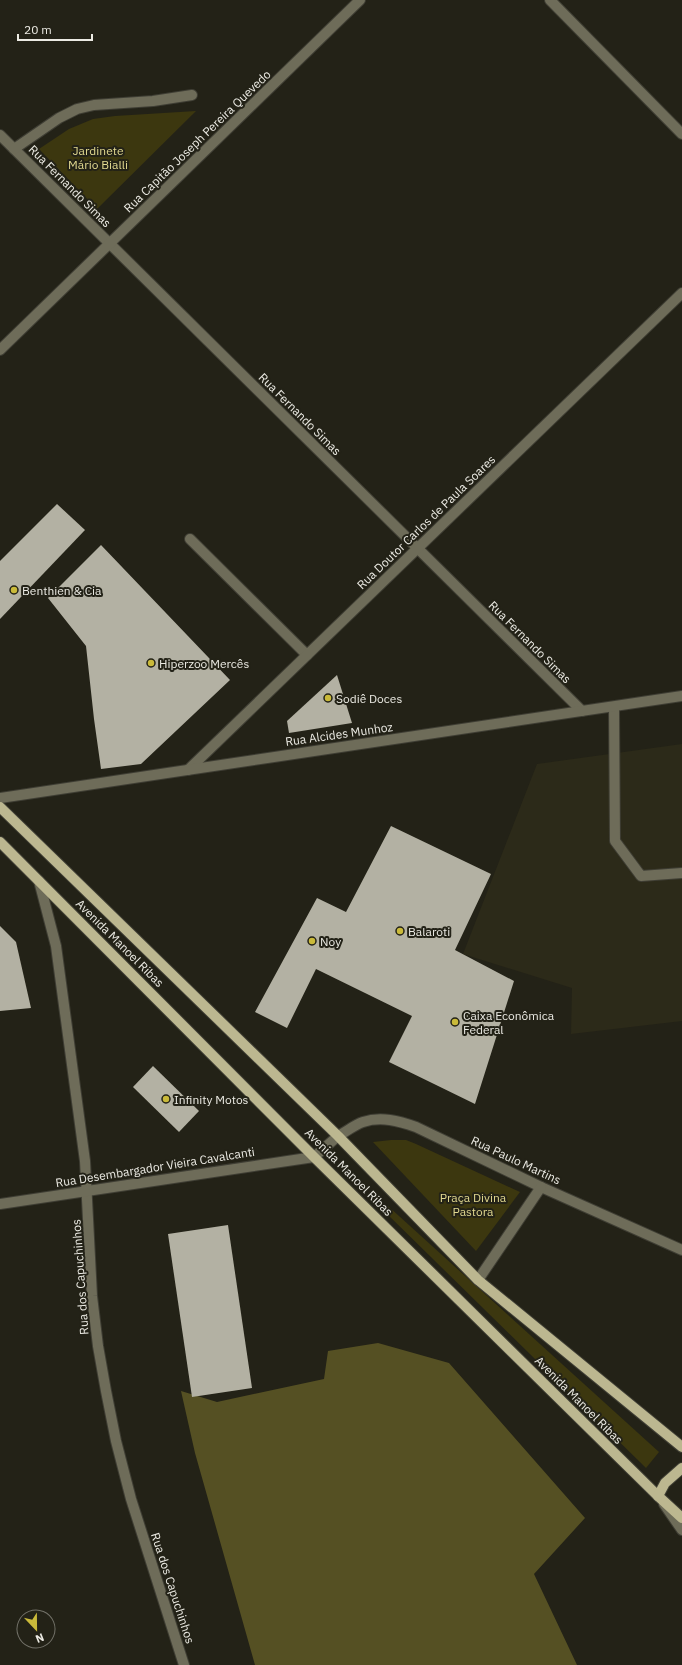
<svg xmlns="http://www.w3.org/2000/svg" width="682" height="1665" font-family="'IBM Plex Sans',sans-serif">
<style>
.built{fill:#2c2a19}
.green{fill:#3c370f}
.forest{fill:#555023}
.building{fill:#b3b1a3}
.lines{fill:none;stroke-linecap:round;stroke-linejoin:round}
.service-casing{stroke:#3f3e34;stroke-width:12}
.minor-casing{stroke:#3f3e34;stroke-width:12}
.tertiary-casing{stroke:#3f3e34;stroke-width:12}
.primary-casing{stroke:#3f3e34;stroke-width:12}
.service{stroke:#6e6c59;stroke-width:10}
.minor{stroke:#6e6c59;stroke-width:10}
.tertiary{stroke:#6e6c59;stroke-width:10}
.primary{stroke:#bcb790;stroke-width:10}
.poi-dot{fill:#caba3a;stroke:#232217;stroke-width:1.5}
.labels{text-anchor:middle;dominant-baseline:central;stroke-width:4;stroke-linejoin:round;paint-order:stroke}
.street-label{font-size:12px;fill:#ecebe4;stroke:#232217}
.park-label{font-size:12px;fill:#e2d990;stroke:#232217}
.poi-label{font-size:12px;fill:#ecebe4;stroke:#232217;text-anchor:start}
</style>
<rect width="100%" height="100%" fill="#232217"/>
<!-- built -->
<polygon class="built" points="682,744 682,1021 571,1034 572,988 463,954 537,764"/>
<!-- green -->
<g class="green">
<polygon points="196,111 97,209 39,149 69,129 93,119 115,116"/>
<polygon points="391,1140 406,1140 416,1144 520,1192 476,1251 373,1142"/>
<polygon points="388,1206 659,1452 646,1468 383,1210"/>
</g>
<!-- forest -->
<polygon class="forest" points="378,1343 449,1363 585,1518 534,1574 577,1665 255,1665 195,1453 181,1391 217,1402 324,1379 328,1351"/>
<!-- building -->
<g class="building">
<polygon points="57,504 85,530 0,619 0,561"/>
<polygon points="101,545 230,680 141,764 101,769 94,719 86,646 48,598"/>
<polygon points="337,675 352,723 289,733 287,721"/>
<polygon points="391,826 491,874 455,950 514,981 475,1104 389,1062 412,1016 316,969 287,1028 255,1012 317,898 346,912"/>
<polygon points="0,926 16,942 31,1008 0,1011"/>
<polygon points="153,1066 199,1111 179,1132 133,1087"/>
<polygon points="228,1225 252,1388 192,1397 168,1234"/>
</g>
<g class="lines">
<defs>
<g id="service">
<polyline points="190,539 307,655"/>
<polyline points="614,707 615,841 641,876 682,873"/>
</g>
<g id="minor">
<polyline points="550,0 682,134"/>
<polyline points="0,135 582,711"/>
<polyline points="14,149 59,118 77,109 94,105 153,101 192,95"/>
<polyline points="0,350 360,0"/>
<polyline points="188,770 682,293"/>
<polyline points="0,798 682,696"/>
<polyline points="39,881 56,946 85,1161 92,1296 98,1346 106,1391 116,1441 131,1499 184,1665"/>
<path d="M338,1136C346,1132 354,1125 363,1122C381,1116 399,1121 416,1127L541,1187L682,1250"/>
<polyline points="478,1280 541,1187"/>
</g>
<g id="tertiary">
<polyline points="0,1204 314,1157 338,1136"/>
<polyline points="664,1504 682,1530"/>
</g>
<g id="primary">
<polyline points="0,807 338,1136 478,1280 682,1447"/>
<polyline points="0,842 314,1157 658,1496 682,1518"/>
<polyline points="658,1496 665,1483 682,1468"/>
</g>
</defs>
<!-- service casing -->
<use href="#service" class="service-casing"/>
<!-- minor casing -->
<use href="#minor" class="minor-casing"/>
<!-- tertiary casing -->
<use href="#tertiary" class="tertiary-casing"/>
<!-- primary casing -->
<use href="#primary" class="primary-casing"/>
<!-- service -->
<use href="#service" class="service"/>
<!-- minor -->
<use href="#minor" class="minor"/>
<!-- tertiary -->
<use href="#tertiary" class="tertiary"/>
<!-- primary -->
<use href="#primary" class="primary"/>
</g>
<!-- markers -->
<g class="poi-dot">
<circle cx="14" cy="590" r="4"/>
<circle cx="151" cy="663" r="4"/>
<circle cx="328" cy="698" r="4"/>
<circle cx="400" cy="931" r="4"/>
<circle cx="312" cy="941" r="4"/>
<circle cx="455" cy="1022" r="4"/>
<circle cx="166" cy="1099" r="4"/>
</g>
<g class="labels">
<!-- street labels -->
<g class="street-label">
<text transform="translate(197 141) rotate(-44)">Rua Capitão Joseph Pereira Quevedo</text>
<text transform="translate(70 186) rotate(45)">Rua Fernando Simas</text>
<text transform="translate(300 414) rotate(45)">Rua Fernando Simas</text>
<text transform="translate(426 522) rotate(-44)">Rua Doutor Carlos de Paula Soares</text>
<text transform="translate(530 642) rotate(45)">Rua Fernando Simas</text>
<text transform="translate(339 734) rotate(-8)">Rua Alcides Munhoz</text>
<text transform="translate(120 943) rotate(45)">Avenida Manoel Ribas</text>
<text transform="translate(516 1160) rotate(25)">Rua Paulo Martins</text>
<text transform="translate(155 1167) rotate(-9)">Rua Desembargador Vieira Cavalcanti</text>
<text transform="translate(349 1172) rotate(45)">Avenida Manoel Ribas</text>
<text transform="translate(80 1277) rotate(-94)">Rua dos Capuchinhos</text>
<text transform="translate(579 1400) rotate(45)">Avenida Manoel Ribas</text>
<text transform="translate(173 1588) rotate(72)">Rua dos Capuchinhos</text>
</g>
<!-- park labels -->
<g class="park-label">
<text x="98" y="150">Jardinete<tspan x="98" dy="14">Mário Bialli</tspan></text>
<text x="473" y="1197">Praça Divina<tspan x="473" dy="14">Pastora</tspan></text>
</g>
<!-- poi labels -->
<g class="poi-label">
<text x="22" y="590">Benthien &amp; Cia</text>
<text x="159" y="663">Hiperzoo Mercês</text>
<text x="336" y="698">Sodiê Doces</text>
<text x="408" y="931">Balaroti</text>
<text x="320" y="941">Noy</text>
<text x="463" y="1015">Caixa Econômica<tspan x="463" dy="14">Federal</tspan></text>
<text x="174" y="1099">Infinity Motos</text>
</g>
</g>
<!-- north arrow -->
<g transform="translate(36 1629) rotate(158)"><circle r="19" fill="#232217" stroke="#737269"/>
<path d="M0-3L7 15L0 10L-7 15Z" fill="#caba3a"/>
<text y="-6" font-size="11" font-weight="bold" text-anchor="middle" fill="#ecebe4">N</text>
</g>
<!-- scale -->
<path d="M18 34v6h74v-6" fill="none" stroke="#ecebe4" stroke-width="2"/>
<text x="24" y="34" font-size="12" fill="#ecebe4" stroke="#232217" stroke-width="3" paint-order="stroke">20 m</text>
</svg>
